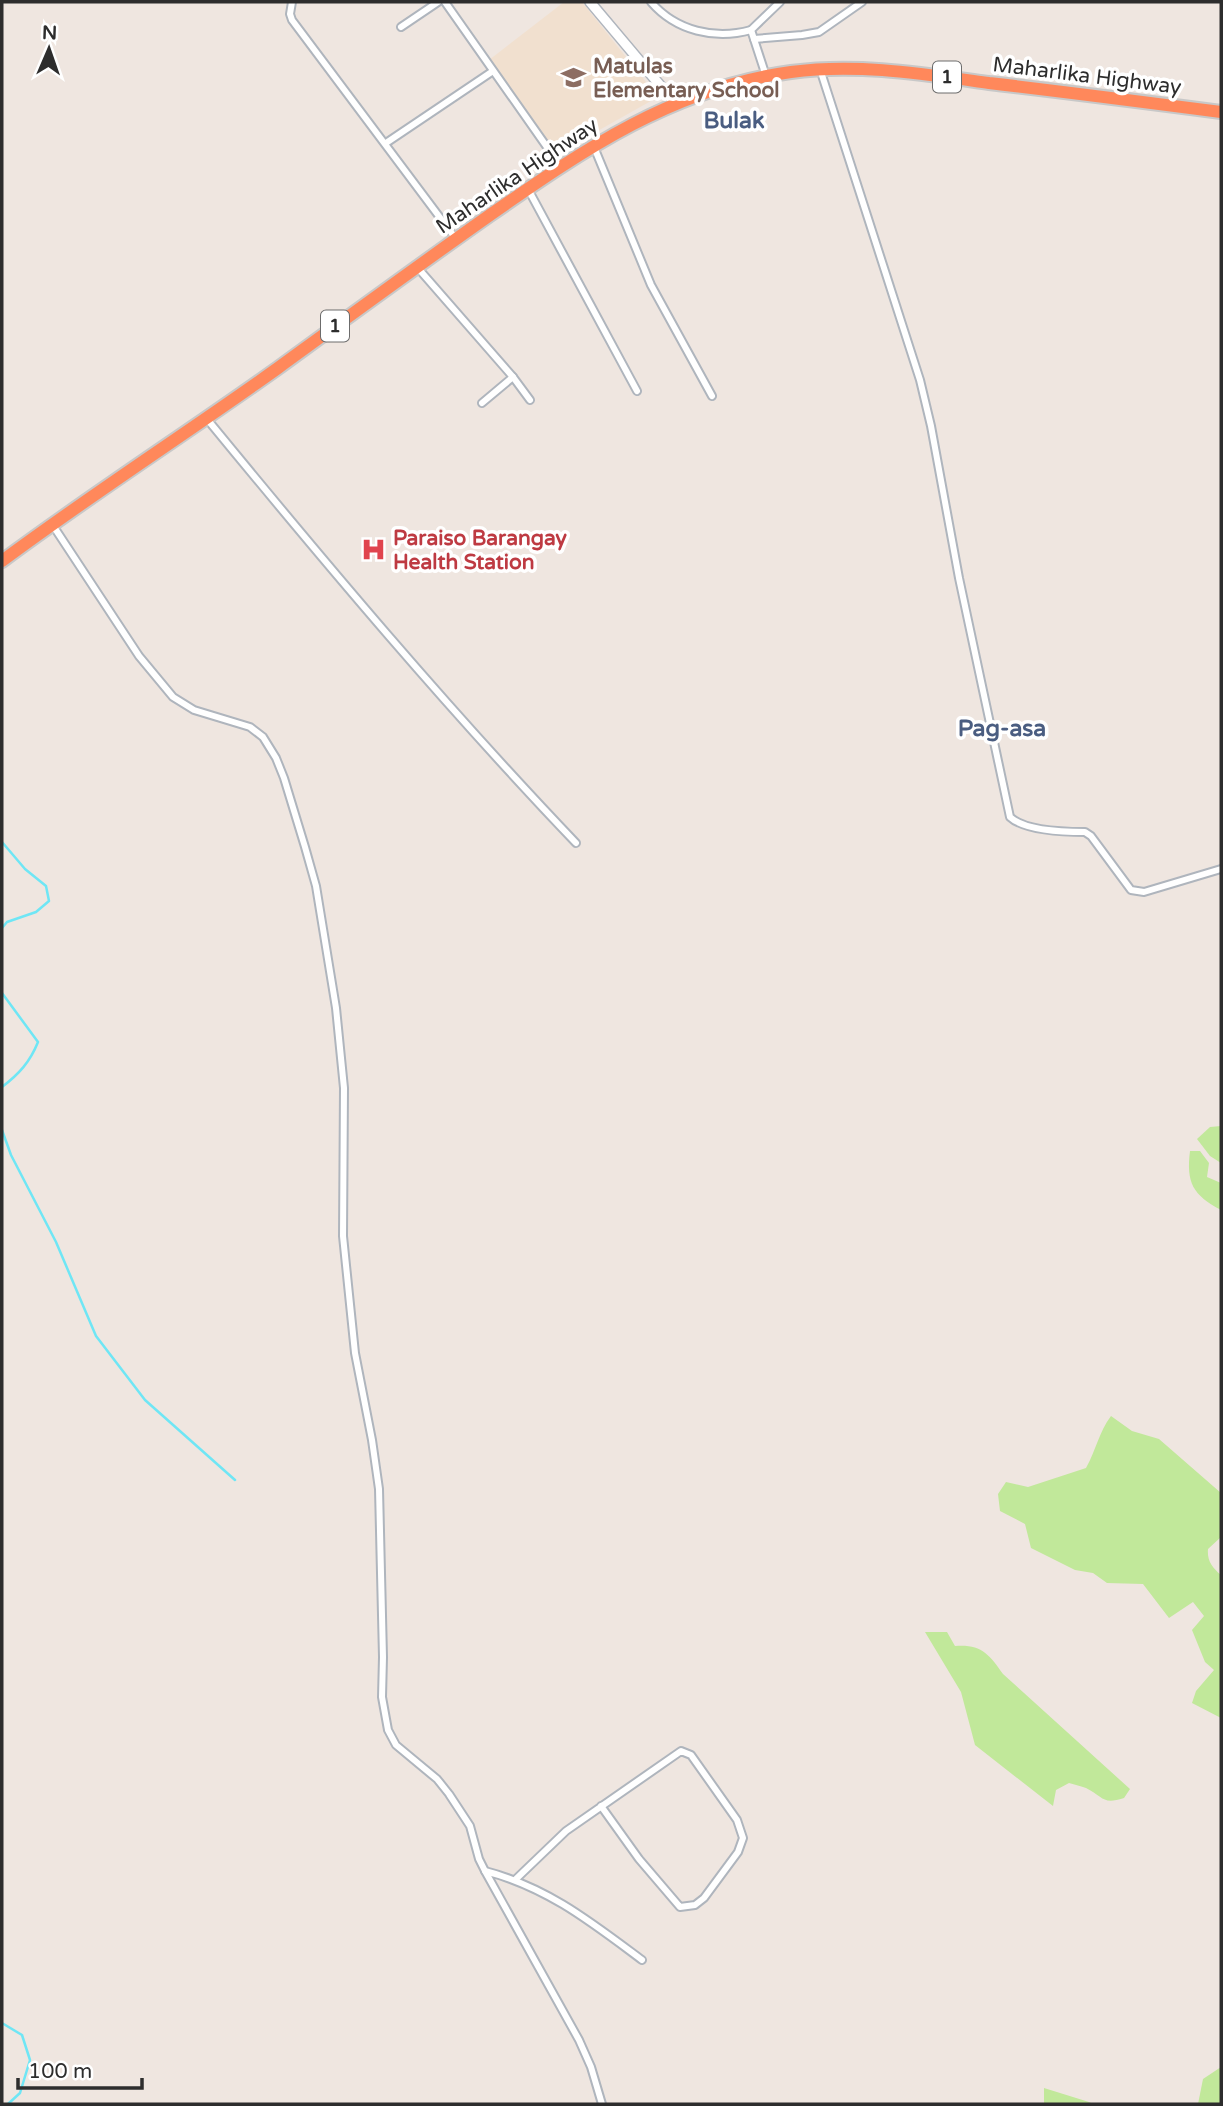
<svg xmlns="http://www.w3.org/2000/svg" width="1223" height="2106" font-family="'Varela Round',sans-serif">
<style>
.education{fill:#f1e0cf}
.green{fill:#c1e89a}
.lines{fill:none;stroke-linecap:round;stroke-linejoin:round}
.stream{stroke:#6fe6f5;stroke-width:2.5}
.street-casing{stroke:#afb5bd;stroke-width:10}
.secondary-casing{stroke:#afb5bd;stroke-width:12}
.highway-casing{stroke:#c8c8c8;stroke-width:16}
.street{stroke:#fff;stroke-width:6}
.secondary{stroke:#fff;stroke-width:9}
.highway{stroke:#ff885b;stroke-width:12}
.labels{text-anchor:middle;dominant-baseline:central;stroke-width:7;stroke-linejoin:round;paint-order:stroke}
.shield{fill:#fff;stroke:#6c6c6c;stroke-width:2}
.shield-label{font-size:19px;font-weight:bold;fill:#2d2d2d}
.education-label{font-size:21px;font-weight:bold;fill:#785e54;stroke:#fff;text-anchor:start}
.street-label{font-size:21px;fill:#2d2d2d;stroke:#fff}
.health-label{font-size:21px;font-weight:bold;fill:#be3a42;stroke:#fff;text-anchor:start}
.neighbourhood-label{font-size:23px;font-weight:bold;fill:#4a5d81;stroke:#fff}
</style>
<rect width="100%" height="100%" fill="#efe6e0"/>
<!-- education -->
<polygon class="education" points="564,2 582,2 658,97 555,155 489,60"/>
<!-- green -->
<g class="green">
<polygon points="1221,1126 1221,1163 1210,1156 1197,1139 1210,1127"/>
<path d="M1190,1151H1200L1209,1163L1207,1177L1221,1183V1210C1193,1195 1186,1183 1190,1151Z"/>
<path d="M1111,1416L1132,1431L1159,1439L1221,1493V1537L1208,1549C1207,1561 1212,1567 1221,1575V1718L1192,1703L1196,1691L1214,1670L1205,1662L1192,1630L1204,1616L1193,1602L1169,1618L1143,1584L1107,1583L1093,1573L1075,1570L1031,1548L1025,1524L1000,1511L998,1494L1006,1482L1028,1487L1086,1468C1096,1450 1099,1432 1111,1416Z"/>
<path d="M925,1632H947L955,1646C981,1644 989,1654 1003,1674L1130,1789L1124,1798C1102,1805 1104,1797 1086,1788C1081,1786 1075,1785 1069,1783L1056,1790L1053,1806L975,1745L961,1692Z"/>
<polygon points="1221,2067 1221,2104 1198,2104 1203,2079"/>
<polygon points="1044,2088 1089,2102 1093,2104 1044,2104"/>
</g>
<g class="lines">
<!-- stream -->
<g class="stream">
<polyline points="2,842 25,869 46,886 49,901 36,912 7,922 2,928"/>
<path d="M2,993L38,1042C30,1062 19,1074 2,1087"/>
<polyline points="2,1130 11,1155 56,1242 96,1336 145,1400 235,1480"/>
<polyline points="2,2023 22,2035 30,2060 20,2093 8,2104"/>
</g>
<defs>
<g id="street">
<polyline points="292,2 290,14 292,20 456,239"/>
<polyline points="445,2 561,167"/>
<path d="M651,2C676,31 715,40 751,30"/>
<polyline points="401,27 438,2"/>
<polyline points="754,39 802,35 819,32 862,2"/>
<path d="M820,69L920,380L931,426L959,578L1010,817C1025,831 1065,832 1085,832L1091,836L1131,890L1144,892L1221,869"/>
<polyline points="766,76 751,30 780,2"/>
<polyline points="386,143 493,71"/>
<polyline points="594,147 651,285 712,396"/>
<polyline points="528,189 637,391"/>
<polyline points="417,267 513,377 530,400"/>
<polyline points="482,403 513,377"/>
<path d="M207,419C326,564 447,708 576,843"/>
<polyline points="52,524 139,656 173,697 194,710 250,727 263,737 276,758 284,778 305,847 316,886 336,1008 344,1088 343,1236 355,1353 372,1440 379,1489 383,1657 382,1697 388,1730 396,1745 437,1779 449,1794 470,1826 479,1859 485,1871 579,2040 591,2067 602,2104"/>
<path d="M485,1871C547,1887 591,1922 642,1960"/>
<polyline points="516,1879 566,1831 681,1751 691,1755 737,1820 743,1838 738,1852 704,1898 695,1905 680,1907 639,1859 601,1806"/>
</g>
<polyline id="secondary" points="590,2 675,103"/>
<path id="highway" d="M2,561C92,494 187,433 278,368C348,317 419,265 490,215C585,149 673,88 791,72C857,63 924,74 989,83C1067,92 1144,102 1221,112"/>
</defs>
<!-- street casing -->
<use href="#street" class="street-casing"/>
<!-- secondary casing -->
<use href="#secondary" class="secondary-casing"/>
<!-- highway casing -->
<use href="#highway" class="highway-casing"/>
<!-- street -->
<use href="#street" class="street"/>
<!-- secondary -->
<use href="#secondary" class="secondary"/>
<!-- highway -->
<use href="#highway" class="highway"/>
</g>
<!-- icons -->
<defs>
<symbol id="school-bare" viewBox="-9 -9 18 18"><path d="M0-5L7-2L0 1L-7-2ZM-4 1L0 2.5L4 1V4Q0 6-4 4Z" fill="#8d6e63" stroke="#fff" stroke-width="2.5" paint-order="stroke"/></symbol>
<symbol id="hospital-bare" viewBox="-9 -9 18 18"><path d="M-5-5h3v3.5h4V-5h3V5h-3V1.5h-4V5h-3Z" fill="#e0444e" stroke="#fff" stroke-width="2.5" paint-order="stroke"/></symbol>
</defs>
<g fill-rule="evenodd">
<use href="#school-bare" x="556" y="60" width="35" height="35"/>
<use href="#hospital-bare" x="356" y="532" width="35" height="35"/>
</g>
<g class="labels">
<!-- shield labels -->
<g class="shield">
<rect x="933" y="61.5" width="28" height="31" rx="5"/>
<rect x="321" y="310.5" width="28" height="31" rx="5"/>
</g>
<g class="shield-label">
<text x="947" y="77">1</text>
<text x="335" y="326">1</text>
</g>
<!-- education labels -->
<g class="education-label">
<text x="593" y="66">Matulas<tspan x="593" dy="24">Elementary School</tspan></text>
</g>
<!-- street labels -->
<g class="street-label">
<text transform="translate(1087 76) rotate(7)">Maharlika Highway</text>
<text transform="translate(517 176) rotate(-34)">Maharlika Highway</text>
</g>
<!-- health labels -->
<g class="health-label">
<text x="393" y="538">Paraiso Barangay<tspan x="393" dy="24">Health Station</tspan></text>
</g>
<!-- neighbourhood labels -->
<g class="neighbourhood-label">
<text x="734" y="121">Bulak</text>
<text x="1002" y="729">Pag-asa</text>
</g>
</g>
<!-- border -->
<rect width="1223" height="2106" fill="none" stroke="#2d2d2d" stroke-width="7"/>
<!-- north arrow -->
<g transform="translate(49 49) rotate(2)" stroke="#ffffff" stroke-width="5" paint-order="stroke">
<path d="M0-5L12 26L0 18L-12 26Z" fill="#2d2d2d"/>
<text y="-10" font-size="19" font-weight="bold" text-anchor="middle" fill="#2d2d2d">N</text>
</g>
<!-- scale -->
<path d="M18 2078v10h124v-10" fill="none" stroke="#2d2d2d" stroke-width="3.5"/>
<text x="28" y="2078" font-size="21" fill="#2d2d2d" stroke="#ffffff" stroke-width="5" paint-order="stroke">100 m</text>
</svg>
